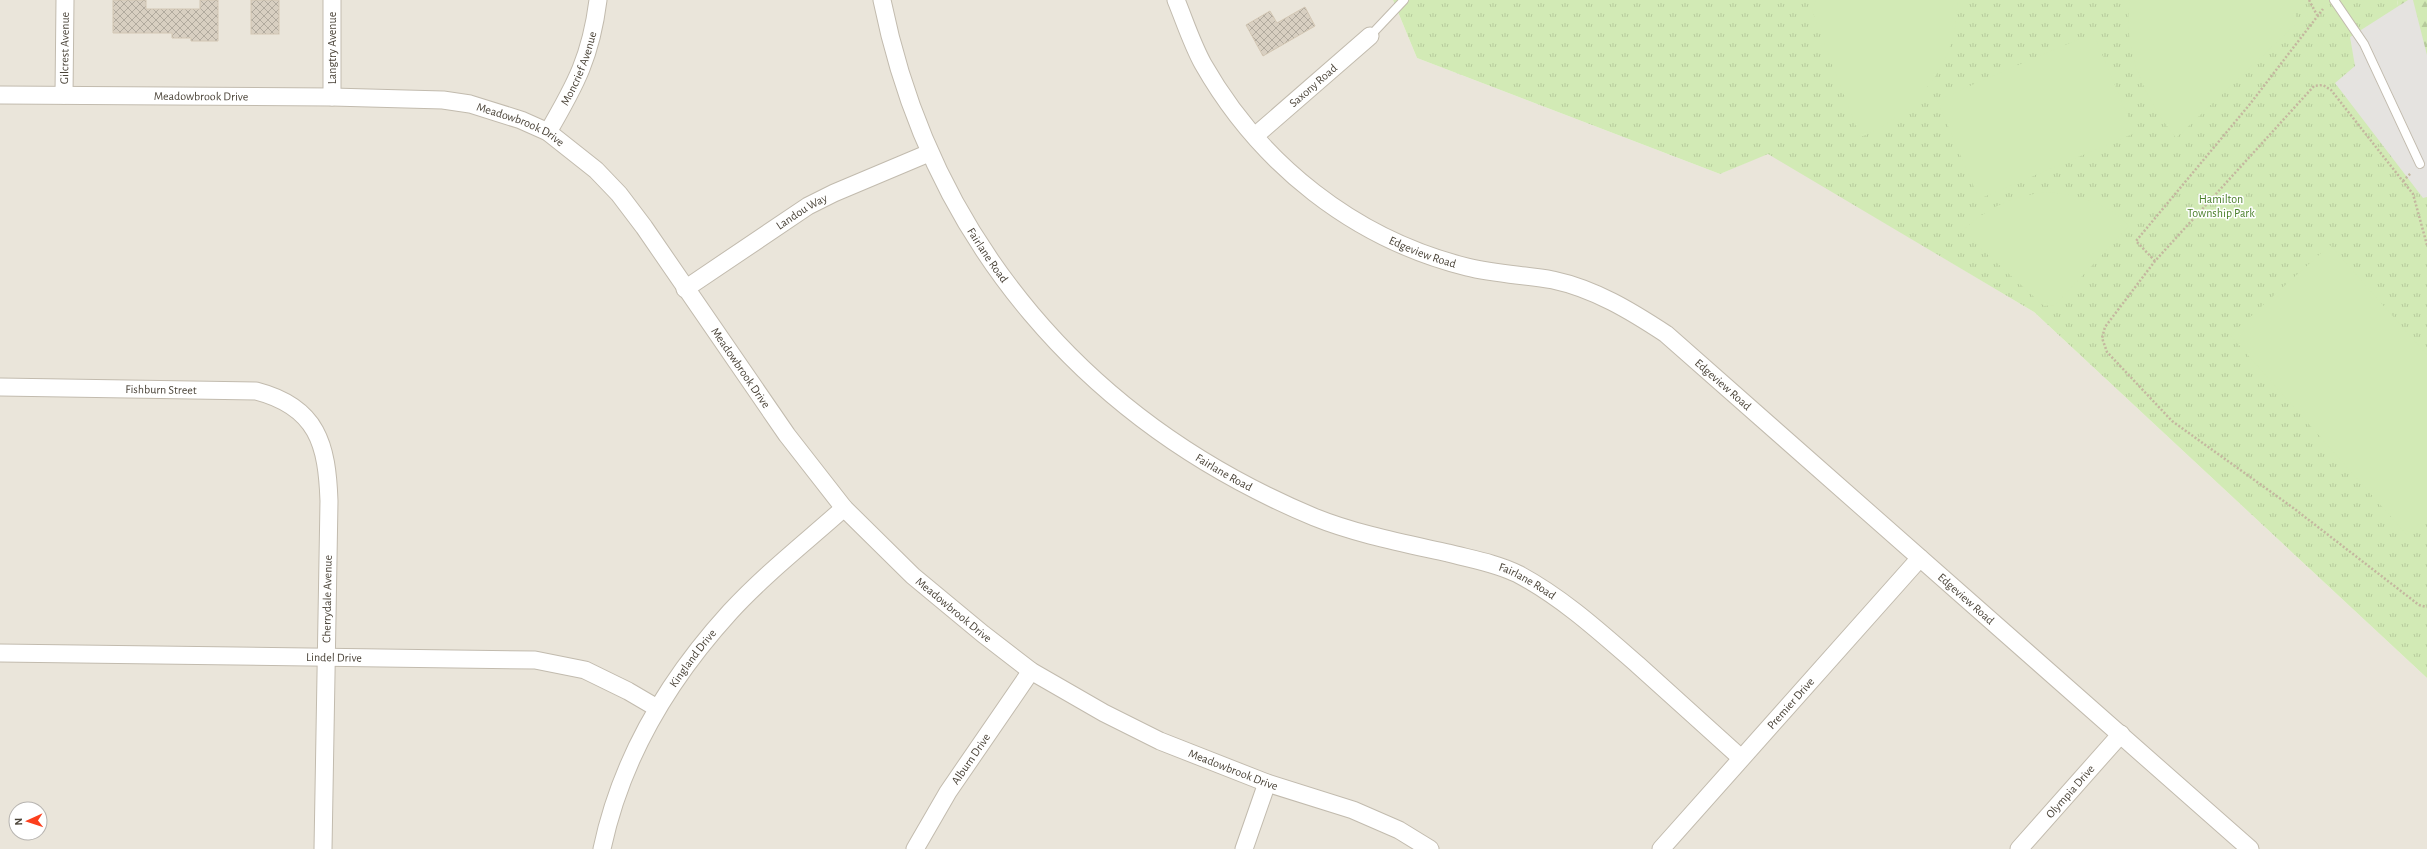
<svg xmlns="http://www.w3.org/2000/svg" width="2427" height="849" font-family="'Alegreya Sans',sans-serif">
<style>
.residential{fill:#eae5da;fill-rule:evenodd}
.grass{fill:url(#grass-tufts)}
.forest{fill:url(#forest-firs)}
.garden{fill:#d2eab5}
.parking{fill:#e5e3e0}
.building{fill:url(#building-cross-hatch);stroke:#d3c7b4}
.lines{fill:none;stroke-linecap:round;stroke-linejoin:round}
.lane-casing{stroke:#c2bbae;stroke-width:10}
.street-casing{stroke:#c2bbae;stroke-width:19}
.path{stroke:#c4b79f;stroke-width:2.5;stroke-dasharray:2 2;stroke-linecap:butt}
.lane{stroke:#fff;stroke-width:8}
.street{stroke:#fff;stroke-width:17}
.labels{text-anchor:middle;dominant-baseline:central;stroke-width:3;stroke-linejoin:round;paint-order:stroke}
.street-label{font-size:12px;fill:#4b4439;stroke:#fff}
.park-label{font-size:12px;fill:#4a7f2a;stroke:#fff}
</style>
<defs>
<pattern id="grass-tufts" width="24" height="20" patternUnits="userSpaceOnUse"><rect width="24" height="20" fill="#d2eab5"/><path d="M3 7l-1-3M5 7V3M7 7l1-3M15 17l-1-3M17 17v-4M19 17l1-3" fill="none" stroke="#b6ca9c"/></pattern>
<pattern id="forest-firs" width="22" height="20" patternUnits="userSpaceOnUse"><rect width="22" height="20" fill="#d2eab5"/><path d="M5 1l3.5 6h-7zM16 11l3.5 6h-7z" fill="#b6ca9c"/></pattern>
<pattern id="building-cross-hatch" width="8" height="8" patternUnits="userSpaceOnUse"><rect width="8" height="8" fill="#d8cfc1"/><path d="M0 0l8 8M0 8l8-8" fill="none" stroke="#b1aa9e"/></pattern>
</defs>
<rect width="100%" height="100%" fill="#f6f3ec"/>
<!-- residential -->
<path class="residential" d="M0,0H1393L1417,58L1720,174L1768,153L2034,312L2427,678V849H0ZM16,809H40V833H16Z"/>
<!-- grass -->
<polygon class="grass" points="1393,0 2397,0 2427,163 2427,678 2034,312 1768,154 1720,174 1417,58"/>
<!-- forest -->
<polygon class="forest" points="2397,0 2427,0 2427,163"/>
<!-- garden -->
<g class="garden">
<path d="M1816,0H1957C1959,62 1918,110 1866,135L1860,137L1812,11Z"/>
<path d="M2130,0H2289L2296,7V24L2176,138C2145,99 2122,51 2130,0Z"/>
<polygon points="2093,33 2135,133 1979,199 1937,100"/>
<path d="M2049,192C2078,195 2108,203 2129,226L2055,305L2044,306L1962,231C1988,207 2013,195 2049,192Z"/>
<polygon points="2330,245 2427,355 2427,517 2407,535 2230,335"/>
</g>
<!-- parking -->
<polygon class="parking" points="2408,0 2413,0 2427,55 2427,197 2423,198 2335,83 2355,66 2350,37"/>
<!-- building -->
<g class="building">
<polygon points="113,0 146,0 146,9 200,9 200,0 218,0 218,41 191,41 191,38 172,38 172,33 113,33"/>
<rect x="251" y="0" width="28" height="34"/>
<polygon points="1305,7 1315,26 1263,56 1246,25 1270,11 1277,23"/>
</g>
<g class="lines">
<defs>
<g id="lane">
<polyline points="2334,0 2364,44 2420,164"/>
<polyline points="1370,36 1404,0"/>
</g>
<g id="street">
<path id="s1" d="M882,0C931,242 1087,422 1314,517C1356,534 1403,543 1448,553C1471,559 1496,563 1518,574C1563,598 1600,632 1638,665C1672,696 1707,727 1741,758"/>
<path id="s2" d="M1176,0C1185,22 1192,44 1203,64C1260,164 1354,239 1467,267C1495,274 1525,275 1553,280C1595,289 1631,311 1666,334L2250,849"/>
<path id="s3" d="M0,95L332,97L443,100L470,104L521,120L548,132L596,170L619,194L644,227L787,435L844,508L913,576L983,634L1031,671L1104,713L1160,741L1267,783L1353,810L1399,830L1430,849"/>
<path id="s4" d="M64,95L65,0"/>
<polyline points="332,97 332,0"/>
<path id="s5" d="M548,132C576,84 591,56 598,0"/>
<path id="s6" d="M1255,136L1370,36"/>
<path id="s7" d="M685,289L808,206L834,193L929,153"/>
<path id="s8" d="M0,387L256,391C318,407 327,445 329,501L323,849"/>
<path id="s9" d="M0,653L535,660L585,670L628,691L657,708"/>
<path id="s10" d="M602,849C621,759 669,679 730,612C765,574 806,542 844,508"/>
<path id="s11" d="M915,849L948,792L1031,671"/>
<polyline points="1244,849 1267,783"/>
<path id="s12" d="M1661,849L1920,558"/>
<path id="s13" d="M2019,849L2121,734"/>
</g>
</defs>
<!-- lane casing -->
<use href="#lane" class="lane-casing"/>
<!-- street casing -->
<use href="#street" class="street-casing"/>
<!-- path -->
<g class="path">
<polyline points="2309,0 2317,15"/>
<polyline points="2403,181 2411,173"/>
<polyline points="2427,245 2413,194 2331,90 2323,85 2314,86 2155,261 2105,327 2102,338 2107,352 2172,421 2292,507 2419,605 2427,607"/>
<polyline points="2155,261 2136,241 2250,104 2323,9"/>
</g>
<!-- lane -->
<use href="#lane" class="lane"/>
<!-- street -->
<use href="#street" class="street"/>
</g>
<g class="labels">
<!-- street labels -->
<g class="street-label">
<text stroke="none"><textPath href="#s4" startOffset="47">Gilcrest Avenue</textPath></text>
<text transform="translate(332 48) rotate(-90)">Langtry Avenue</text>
<text stroke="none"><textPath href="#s5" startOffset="71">Moncrief Avenue</textPath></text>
<text stroke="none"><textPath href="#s6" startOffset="77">Saxony Road</textPath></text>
<text stroke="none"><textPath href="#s3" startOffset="201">Meadowbrook Drive</textPath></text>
<text stroke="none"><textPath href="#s3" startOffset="525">Meadowbrook Drive</textPath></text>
<text stroke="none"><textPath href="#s7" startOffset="140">Landou Way</textPath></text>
<text stroke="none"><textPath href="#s2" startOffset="365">Edgeview Road</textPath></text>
<text stroke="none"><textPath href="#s1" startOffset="278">Fairlane Road</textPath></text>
<text stroke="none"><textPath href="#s3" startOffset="860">Meadowbrook Drive</textPath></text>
<text stroke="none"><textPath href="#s2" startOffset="701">Edgeview Road</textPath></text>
<text stroke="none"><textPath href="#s8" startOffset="161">Fishburn Street</textPath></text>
<text stroke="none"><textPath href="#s1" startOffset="602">Fairlane Road</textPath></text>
<text stroke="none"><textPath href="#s1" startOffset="926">Fairlane Road</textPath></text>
<text transform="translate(327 599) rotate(-89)">Cherrydale Avenue</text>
<text stroke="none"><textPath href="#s2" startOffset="1025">Edgeview Road</textPath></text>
<text stroke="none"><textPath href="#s3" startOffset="1184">Meadowbrook Drive</textPath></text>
<text stroke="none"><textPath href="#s9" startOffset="334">Lindel Drive</textPath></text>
<text stroke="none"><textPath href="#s10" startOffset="213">Kingland Drive</textPath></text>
<text stroke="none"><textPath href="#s12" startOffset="195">Premier Drive</textPath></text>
<text stroke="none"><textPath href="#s11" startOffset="106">Alburn Drive</textPath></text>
<text stroke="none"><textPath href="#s3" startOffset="1508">Meadowbrook Drive</textPath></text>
<text stroke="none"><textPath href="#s13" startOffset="77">Olympia Drive</textPath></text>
</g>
<!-- park labels -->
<g class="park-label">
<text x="2221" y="199">Hamilton<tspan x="2221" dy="14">Township Park</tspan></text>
</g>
</g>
<!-- north arrow -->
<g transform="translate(28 821) rotate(267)"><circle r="19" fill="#ffffff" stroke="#b7b4b0"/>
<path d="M0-3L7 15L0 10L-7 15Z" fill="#fc3f1d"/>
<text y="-6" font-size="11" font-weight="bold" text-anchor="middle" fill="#4b4439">N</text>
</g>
</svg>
